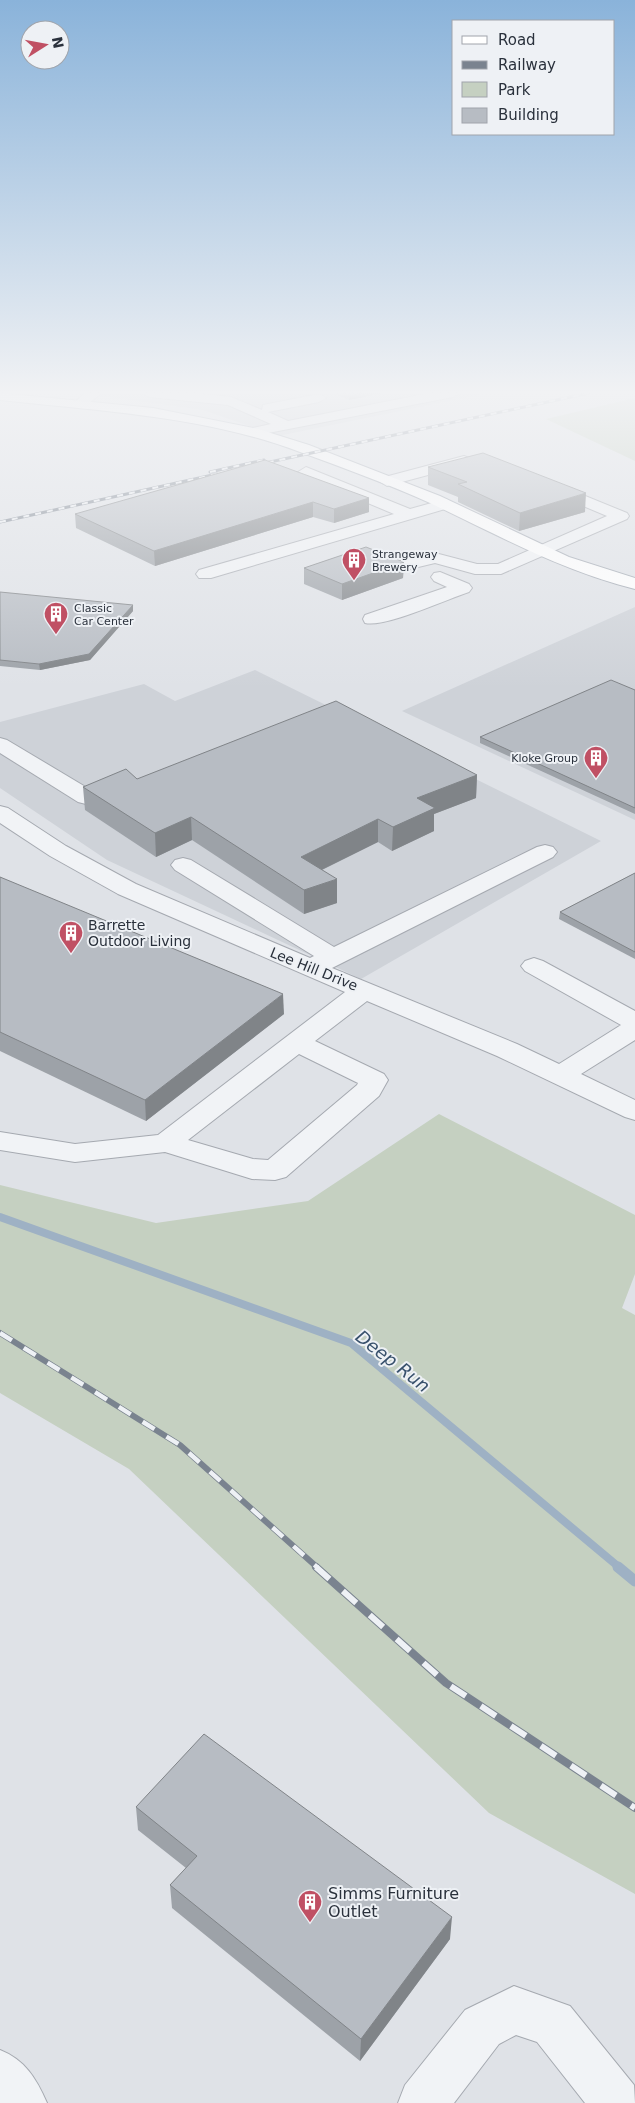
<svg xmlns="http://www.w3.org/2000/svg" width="635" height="2103" font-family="'DejaVu Sans',sans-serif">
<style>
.built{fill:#ced2d8}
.green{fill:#c5d0c1}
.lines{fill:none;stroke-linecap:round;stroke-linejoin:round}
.stream-far1{stroke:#9eb1c4;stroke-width:8}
.stream{stroke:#9eb1c4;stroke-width:11}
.minor-casing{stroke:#a5a9b0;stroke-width:2}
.major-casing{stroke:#a0a7b1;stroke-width:2}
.minor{fill:#f1f3f6;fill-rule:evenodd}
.major{fill:#fff;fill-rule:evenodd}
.rail-far2-casing{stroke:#7a838f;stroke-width:3}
.rail-far1-casing{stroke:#7a838f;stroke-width:6}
.rail-casing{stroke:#7a838f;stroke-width:8}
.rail-far2{stroke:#eef1f5;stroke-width:2;stroke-dasharray:6;stroke-linecap:butt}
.rail-far1{stroke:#eef1f5;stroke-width:4.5;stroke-dasharray:14;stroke-linecap:butt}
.rail{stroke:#eef1f5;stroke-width:6;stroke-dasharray:18;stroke-linecap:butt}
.wall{fill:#9da2a8}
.shaded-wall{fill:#808488}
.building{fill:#b7bcc3;stroke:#808488}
.labels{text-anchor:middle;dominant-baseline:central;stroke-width:4;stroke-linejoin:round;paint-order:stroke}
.far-poi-label{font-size:11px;fill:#2a313c;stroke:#eef1f5;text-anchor:start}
.poi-label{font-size:14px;fill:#2a313c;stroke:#eef1f5;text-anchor:start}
.street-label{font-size:14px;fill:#2a313c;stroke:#eef1f5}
.near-poi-label{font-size:16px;fill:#2a313c;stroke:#eef1f5;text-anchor:start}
.near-water-label{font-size:18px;font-style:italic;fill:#38516c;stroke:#eef1f5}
</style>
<rect width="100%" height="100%" fill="#dfe2e7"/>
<!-- built -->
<g class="built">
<polygon points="82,393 488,393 278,436 203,410"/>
<polygon points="635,607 635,820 402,711"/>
<polygon points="255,670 601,841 361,979 107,860 0,788 0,722 144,684 175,701"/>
</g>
<!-- green -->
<g class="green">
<polygon points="635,398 635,461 546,419"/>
<polygon points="439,1114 635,1215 635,1274 622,1308 635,1315 635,1894 489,1813 129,1469 0,1393 0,1185 156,1223 308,1201"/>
</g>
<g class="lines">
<!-- stream-far1 -->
<polyline class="stream-far1" points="0,1217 351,1343 620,1568"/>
<!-- stream -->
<polyline class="stream" points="618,1567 635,1581"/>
<defs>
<g id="minor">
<polygon points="85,393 101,393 85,407 75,407 73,404"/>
<polygon points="142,393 194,393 231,397 262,410 263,405 319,394 326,398 319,402 268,412 288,421 430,393 460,393 453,397 253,436 246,432 248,429 271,424 228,405 149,397"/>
<polygon points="464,456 469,458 472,461 469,464 387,486 379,481 381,478"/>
<polygon points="306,467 410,509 446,499 454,504 452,507 211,578 199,578 196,574 199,570 394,514 301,475 298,472"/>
<polygon points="551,482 627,513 629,516 627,519 501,574 475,574 435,563 410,569 404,568 401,564 404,560 435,553 477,564 498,564 607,516 545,490 543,487"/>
<path d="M440,572L469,584L472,588L469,592C447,599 385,628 365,623L363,619L365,615L447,587L434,581L431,577L434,573Z"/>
<polygon points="0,738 7,740 94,792 97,797 94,802 86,804 78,802 0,753"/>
<path d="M0,806L8,808L66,846L136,884L310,958L314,956L175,870L171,865L175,860L183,858L191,860L334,947L537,847L545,845L553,847L557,852L553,857L332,968L517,1044L559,1064L621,1025L525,971L521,966L525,961L534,958L543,961L635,1011V1040L581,1074L635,1100V1120L625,1117L497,1056L367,1001L315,1041L384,1074L388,1080L379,1096L286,1177L275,1180L252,1179L165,1152L75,1162L0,1150V1132L75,1144L158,1135L345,992L118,894L50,856L0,823ZM299,1054L358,1083L357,1085L268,1160L253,1159L188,1140Z"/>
<polygon points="514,1986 570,2006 634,2085 635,2103 585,2103 537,2042 516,2035 499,2044 454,2103 398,2103 405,2085 465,2010"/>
<path d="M0,2050C25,2060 36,2078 47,2103H0Z"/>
</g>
<path id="major" d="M0,393L153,408L258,429L309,445L440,496L569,557L635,578V589C562,571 498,535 430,503C388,484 344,468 300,452C205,416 100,411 0,400Z"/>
</defs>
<!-- minor casing -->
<use href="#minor" class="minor-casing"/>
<!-- major casing -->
<use href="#major" class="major-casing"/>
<!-- minor -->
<use href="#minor" class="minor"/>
<!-- major -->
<use href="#major" class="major"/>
<defs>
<g id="rail-far2">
<polyline points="256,465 589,393"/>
<polyline points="210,472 264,460"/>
<polyline points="0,522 217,474"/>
</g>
<polyline id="rail-far1" points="0,1333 180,1445 318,1568"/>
<polyline id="rail" points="316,1567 446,1683 635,1808"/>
</defs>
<!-- rail-far2 casing -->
<use href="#rail-far2" class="rail-far2-casing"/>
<!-- rail-far1 casing -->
<use href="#rail-far1" class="rail-far1-casing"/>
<!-- rail casing -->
<use href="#rail" class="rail-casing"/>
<!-- rail-far2 -->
<use href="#rail-far2" class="rail-far2"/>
<!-- rail-far1 -->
<use href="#rail-far1" class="rail-far1"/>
<!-- rail -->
<use href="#rail" class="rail"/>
</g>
<!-- wall -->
<g class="wall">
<polygon points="333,393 383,393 349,400"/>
<polygon points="428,467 585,512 519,531 458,502 458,497 428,485"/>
<polygon points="369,498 369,512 334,523 313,517 155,566 76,528 75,514"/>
<polygon points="404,562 403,578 342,600 304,584 304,568"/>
<polygon points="0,592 133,611 90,660 40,670 0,666"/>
<polygon points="635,690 635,814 480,743 480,737"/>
<polygon points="477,775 476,798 434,814 434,831 392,851 378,842 322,870 337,903 304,914 192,840 156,857 85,810 83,787 137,779"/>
<polygon points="635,873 635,959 559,919 560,912"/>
<polygon points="0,877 284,1014 146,1121 0,1051"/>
<polygon points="136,1807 450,1939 360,2061 172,1908 170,1885 186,1868 138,1830"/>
</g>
<!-- shaded-wall -->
<g class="shaded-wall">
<polygon points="361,393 383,393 349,400 349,396"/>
<polygon points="586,493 585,512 519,531 520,513"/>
<polygon points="369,498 369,512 334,523 334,509"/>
<polygon points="313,502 313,517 155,566 154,551"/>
<polygon points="404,562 403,578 342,600 342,584"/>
<polygon points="133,605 133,611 90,660 40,670 39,664"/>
<polygon points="477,775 476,798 434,814 434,831 392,851 393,827 417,798"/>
<polygon points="191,817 192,840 156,857 155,833"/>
<polygon points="378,819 378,842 301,880 301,857"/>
<polygon points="337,879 337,903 304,914 304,890"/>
<polygon points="283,994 284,1014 146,1121 145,1100"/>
<polygon points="452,1917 450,1939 360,2061 361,2039"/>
</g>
<!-- building -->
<g class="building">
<polygon points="343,393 361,393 349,396"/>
<polygon points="483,453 586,493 520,513 458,484 467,482 428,467"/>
<polygon points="265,460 369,498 334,509 313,502 154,551 75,514"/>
<polygon points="366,547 404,562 342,584 304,568"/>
<polygon points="0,592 133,605 89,654 39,664 0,660"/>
<polygon points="611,680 635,690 635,808 480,737"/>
<polygon points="336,701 477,775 417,798 435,808 393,827 378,819 301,857 337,879 304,890 191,817 155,833 83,787 126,769 137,779"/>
<polygon points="635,873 635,952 560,912"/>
<polygon points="0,877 283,994 145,1100 0,1032"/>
<polygon points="204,1734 452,1917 361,2039 170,1885 197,1856 136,1807"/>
</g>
<!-- sky -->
<linearGradient id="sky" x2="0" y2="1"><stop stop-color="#8ab3da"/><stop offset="0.57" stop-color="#f1f2f4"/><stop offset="1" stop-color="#f1f2f4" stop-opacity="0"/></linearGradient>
<rect width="635" height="688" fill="url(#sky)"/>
<!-- icons -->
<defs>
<symbol id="building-pin" viewBox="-11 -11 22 30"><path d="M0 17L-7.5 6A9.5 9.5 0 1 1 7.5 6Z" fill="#c05064" stroke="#eef1f5"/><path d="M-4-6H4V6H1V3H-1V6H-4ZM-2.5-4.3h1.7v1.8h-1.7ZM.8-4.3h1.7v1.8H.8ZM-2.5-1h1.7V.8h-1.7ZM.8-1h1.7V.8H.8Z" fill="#fff"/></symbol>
</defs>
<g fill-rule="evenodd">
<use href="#building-pin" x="340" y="546" width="28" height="38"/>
<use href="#building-pin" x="42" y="600" width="28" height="38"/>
<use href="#building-pin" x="582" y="744" width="28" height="38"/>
<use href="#building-pin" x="57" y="919" width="28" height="38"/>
<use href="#building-pin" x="296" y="1888" width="28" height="38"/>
</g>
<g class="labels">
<!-- far-poi labels -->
<g class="far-poi-label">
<text x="372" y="554">Strangeway<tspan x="372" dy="13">Brewery</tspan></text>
<text x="74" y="608">Classic<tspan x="74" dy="13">Car Center</tspan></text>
<text x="578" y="758" text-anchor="end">Kloke Group</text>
</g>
<!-- poi labels -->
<g class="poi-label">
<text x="88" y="925">Barrette<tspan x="88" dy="16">Outdoor Living</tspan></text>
</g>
<!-- street labels -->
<g class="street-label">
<text transform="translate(314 969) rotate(22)">Lee Hill Drive</text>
</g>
<!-- near-poi labels -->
<g class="near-poi-label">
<text x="328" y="1893">Simms Furniture<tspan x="328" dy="18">Outlet</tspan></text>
</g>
<!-- near-water labels -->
<g class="near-water-label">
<text transform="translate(393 1361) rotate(38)">Deep Run</text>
</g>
</g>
<!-- legend -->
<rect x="452" y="20" width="162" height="115" fill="#eef1f5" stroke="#a0a4ab"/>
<rect x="462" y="36" width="25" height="8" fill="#ffffff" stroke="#a0a4ab"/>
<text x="498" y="45" font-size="15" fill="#2a313c">Road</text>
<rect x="462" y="61" width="25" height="8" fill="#7a838f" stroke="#a0a4ab"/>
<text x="498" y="70" font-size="15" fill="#2a313c">Railway</text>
<rect x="462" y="82" width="25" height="15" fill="#c5d0c1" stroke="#a0a4ab"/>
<text x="498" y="95" font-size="15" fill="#2a313c">Park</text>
<rect x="462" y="108" width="25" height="15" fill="#b7bcc3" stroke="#a0a4ab"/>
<text x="498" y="120" font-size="15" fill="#2a313c">Building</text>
<!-- north arrow -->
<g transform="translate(45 45) rotate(79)"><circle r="24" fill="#eef1f5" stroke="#a0a4ab"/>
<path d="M0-4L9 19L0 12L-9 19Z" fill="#c05064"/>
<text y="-8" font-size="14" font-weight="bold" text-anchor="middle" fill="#2a313c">N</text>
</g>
</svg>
